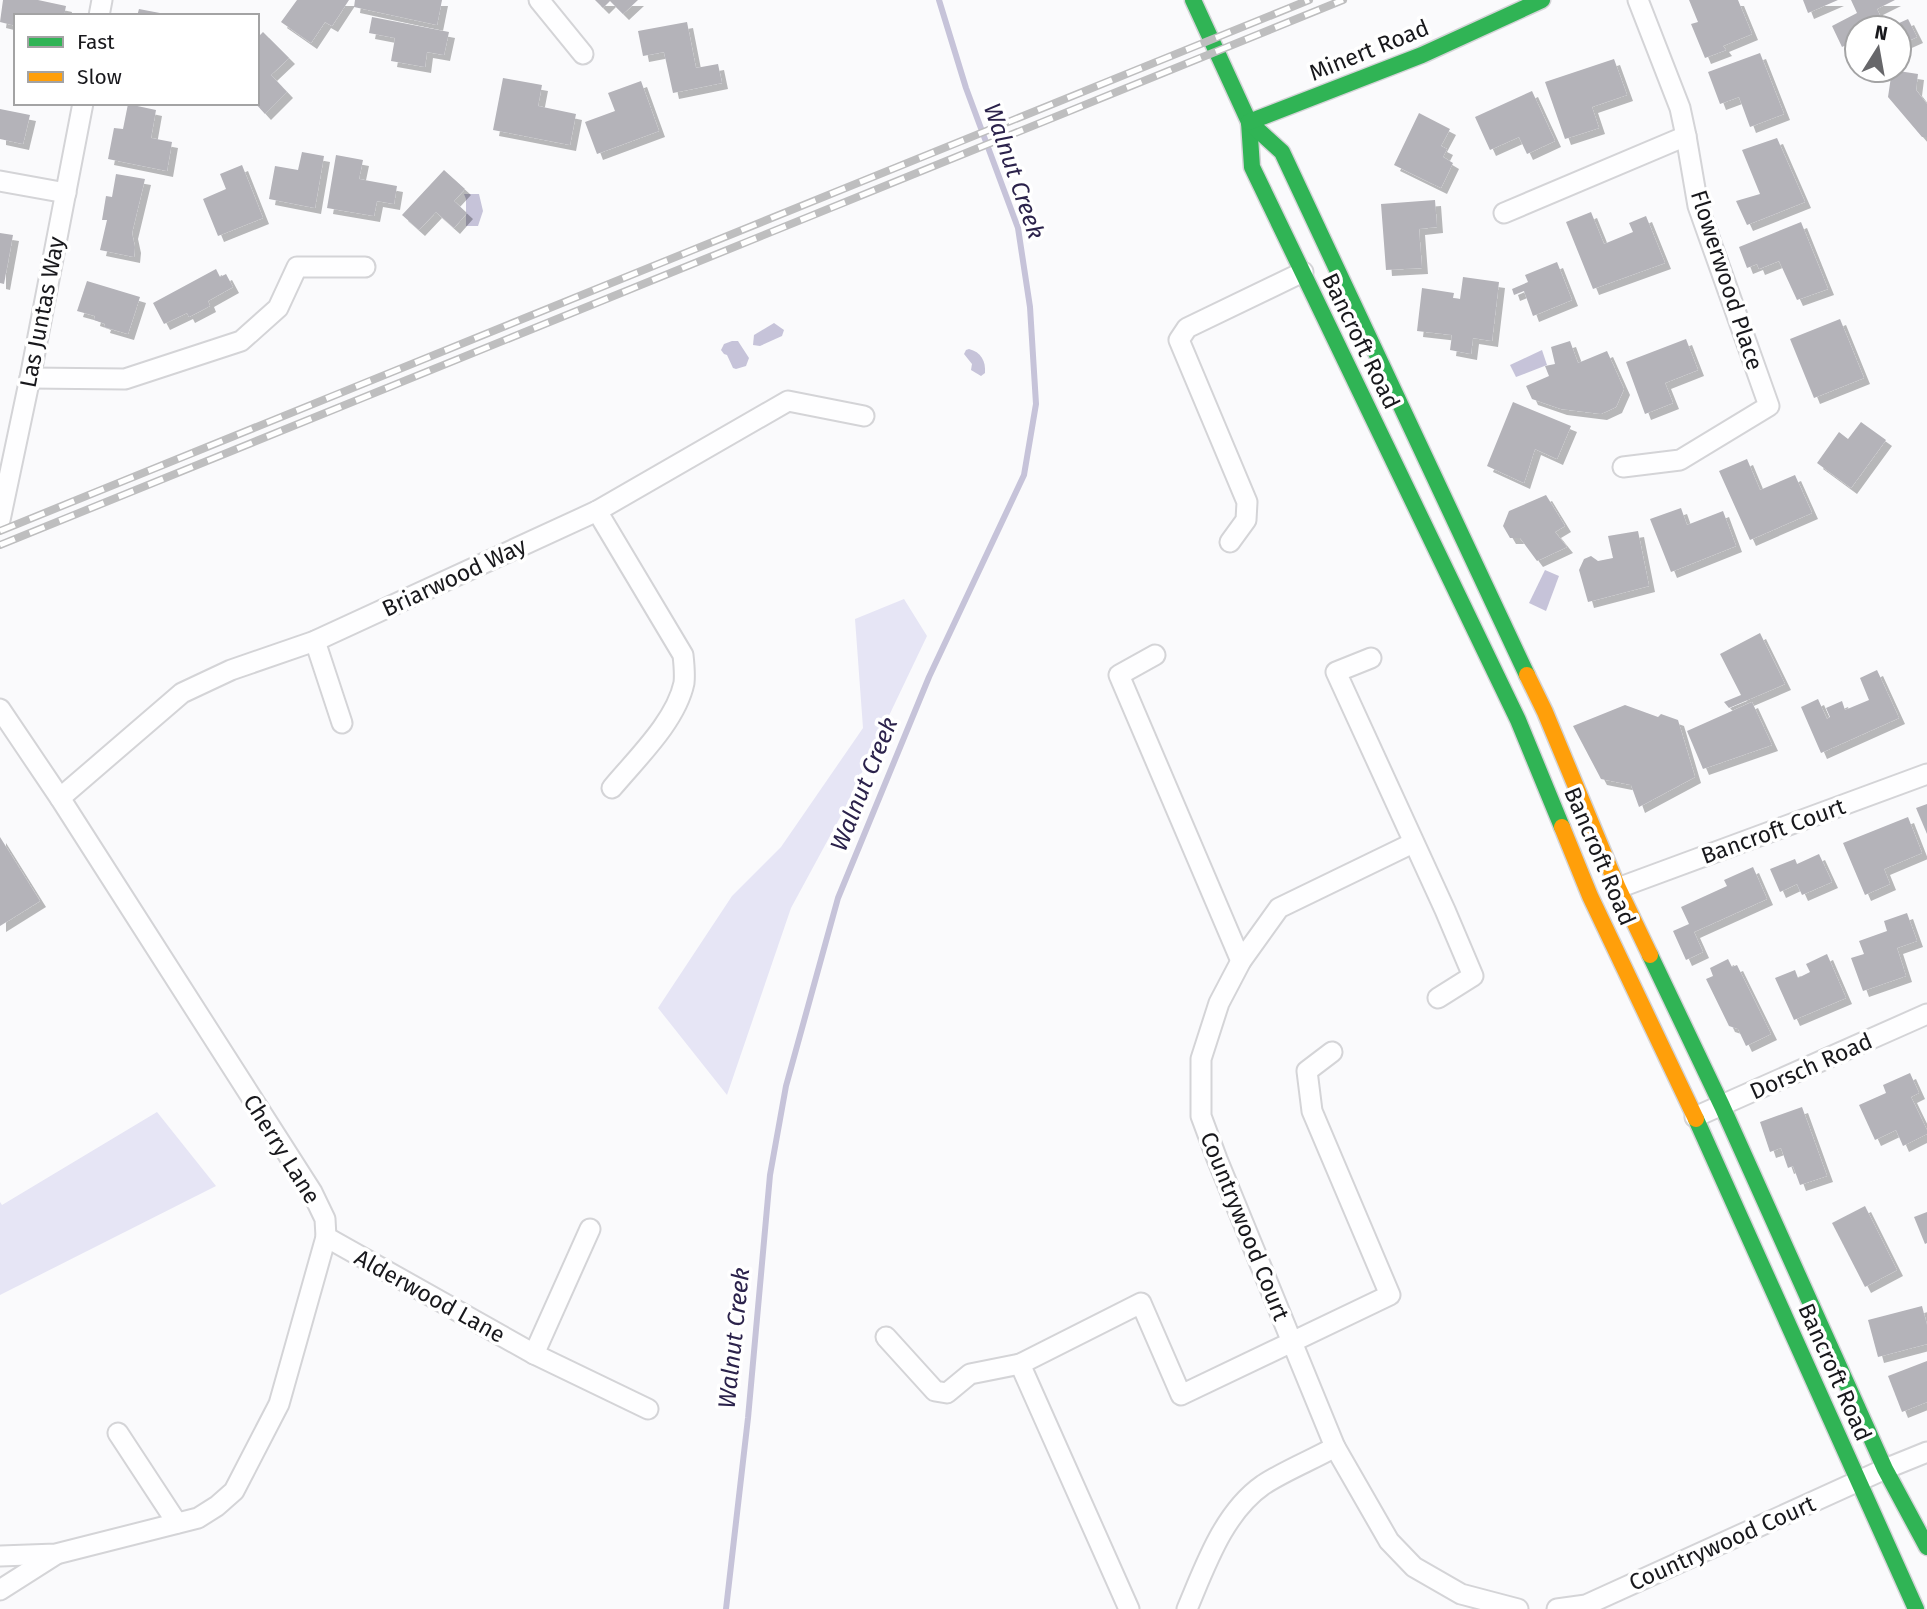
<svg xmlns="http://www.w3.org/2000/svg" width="1927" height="1609" font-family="'Fira Sans',sans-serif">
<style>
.green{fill:#e6e5f5}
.water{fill:#c6c3d9}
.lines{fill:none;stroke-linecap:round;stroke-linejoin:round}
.stream{stroke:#c6c3d9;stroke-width:6}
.building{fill:#b4b3b9;filter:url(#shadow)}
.street-casing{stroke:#d4d4d7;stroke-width:23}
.fast-casing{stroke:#d4d4d7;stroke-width:19}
.slow-casing{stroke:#d4d4d7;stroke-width:19}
.street{stroke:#fefeff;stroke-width:19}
.fast{stroke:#30b455;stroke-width:16}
.slow{stroke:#ff9f0a;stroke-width:16}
.rail-casing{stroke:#bebebf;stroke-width:8}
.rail{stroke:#fff;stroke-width:5;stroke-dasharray:16;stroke-linecap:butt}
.labels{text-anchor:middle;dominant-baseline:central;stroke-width:7;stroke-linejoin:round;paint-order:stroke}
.street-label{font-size:23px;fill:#18181c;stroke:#fff}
.water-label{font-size:24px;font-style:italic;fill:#2b224b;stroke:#fff}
</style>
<defs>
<filter id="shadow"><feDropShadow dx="6" dy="6" stdDeviation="0" flood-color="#0004"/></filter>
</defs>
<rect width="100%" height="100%" fill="#fafafc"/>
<!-- green -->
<g class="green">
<polygon points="904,599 927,636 843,812 791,908 727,1095 658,1008 732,896 781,847 863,728 855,619"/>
<polygon points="157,1112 216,1186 0,1295 0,1202 2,1205"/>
</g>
<!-- water -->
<g class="water">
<polygon points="464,194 479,194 483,211 478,226 466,226 466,199"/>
<polygon points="774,323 784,330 782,336 760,346 753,345 754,335"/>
<polygon points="732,341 738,341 749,358 746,366 736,369 733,368 727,355 724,354 721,350 724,344"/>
<path d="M969,349C981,352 986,361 985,373L981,376L971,370L972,364L964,354L966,350Z"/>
<polygon points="1542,350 1547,365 1516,377 1510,365"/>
<polygon points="1545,570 1559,576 1546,611 1529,603"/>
</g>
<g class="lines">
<!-- stream -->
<polyline class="stream" points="726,1609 748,1418 770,1175 786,1086 838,898 929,677 1024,475 1036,404 1030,307 1018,228 966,88 939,0"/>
</g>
<!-- building -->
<g class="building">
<polygon points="3,0 38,0 66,6 64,16 16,16 16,26 0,22"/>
<polygon points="297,0 349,0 332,26 325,22 311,43 281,22"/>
<polygon points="355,0 442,0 437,25 354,7"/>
<polygon points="595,0 638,0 623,14 610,1 603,8"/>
<polygon points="1689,0 1738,0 1752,34 1723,46 1726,50 1705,58 1691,24 1698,22"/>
<polygon points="1803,0 1838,0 1808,13"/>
<polygon points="1851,0 1895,0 1877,9 1885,26 1881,28 1857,28 1857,40 1842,47 1832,26 1857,13"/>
<polygon points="139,9 165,14 165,16 137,16"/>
<polygon points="372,17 449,32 444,55 427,52 425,67 391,61 395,38 369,33"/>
<polygon points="1908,19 1917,37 1899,45 1899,28 1888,28"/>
<polygon points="687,22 696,68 718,64 722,83 673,93 664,52 643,56 638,31"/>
<polygon points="263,32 289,58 271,75 287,92 265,114 255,103 257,103 257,38"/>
<polygon points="1760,53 1784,114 1750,127 1739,97 1720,104 1708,72"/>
<polygon points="1614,59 1627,95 1592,107 1599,128 1565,139 1545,82"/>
<polygon points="1892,70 1918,74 1916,90 1927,104 1927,137 1922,137 1888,97"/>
<polygon points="503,78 542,85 538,106 576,114 570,145 493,130"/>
<polygon points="641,81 659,131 597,154 585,122 615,111 608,93"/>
<polygon points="1532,91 1555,141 1527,154 1519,137 1490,150 1475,117"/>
<polygon points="128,104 156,110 151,138 172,142 167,171 108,159 114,128 123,129"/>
<polygon points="0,109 30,115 23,144 0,139"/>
<polygon points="1419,113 1450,129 1441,146 1447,149 1443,157 1453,163 1441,188 1394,165"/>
<polygon points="1777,138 1805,202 1747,225 1736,201 1760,194 1742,150"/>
<polygon points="302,152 324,156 315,208 269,199 275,166 298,170"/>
<polygon points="336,155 363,160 359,179 397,186 394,204 377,201 374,216 327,208"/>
<polygon points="242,165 263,218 218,236 203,199 226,189 220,174"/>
<polygon points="444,170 465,189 454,201 467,213 454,228 436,212 419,230 402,215"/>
<polygon points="116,174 145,179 132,233 135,247 134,257 100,250 107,220 102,220 106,196 112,197"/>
<polygon points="1435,200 1437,227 1419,229 1422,268 1386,270 1381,204"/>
<polygon points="1591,212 1604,244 1633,232 1629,223 1646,216 1665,263 1593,289 1566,222"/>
<polygon points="1801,222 1828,289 1797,300 1779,261 1759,269 1757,264 1747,268 1739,247"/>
<polygon points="0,233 13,235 4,284 0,283"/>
<polygon points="1557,262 1572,300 1533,316 1524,291 1514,295 1512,289 1528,282 1525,275"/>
<polygon points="216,269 220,277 226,274 233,287 208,301 210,306 189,317 187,313 164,324 153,303"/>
<polygon points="1463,277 1499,282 1492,341 1473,338 1471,354 1450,350 1452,335 1417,331 1422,288 1454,293 1453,298 1460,299"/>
<polygon points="87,281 140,297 128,334 104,327 105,324 94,320 95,316 77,311"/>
<polygon points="1840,319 1864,378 1814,398 1790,339"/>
<polygon points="1686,339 1698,370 1665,383 1673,403 1645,414 1626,362"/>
<polygon points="1570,341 1578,363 1607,351 1624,389 1616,407 1601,414 1561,409 1532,399 1526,386 1549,376 1545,366 1555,364 1551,347"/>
<polygon points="1513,402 1571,426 1557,459 1535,449 1524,483 1487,466"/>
<polygon points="1861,422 1886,440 1851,488 1817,463 1839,432 1848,439"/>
<polygon points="1747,459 1760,490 1795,475 1812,513 1750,540 1719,471"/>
<polygon points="1546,495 1565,526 1555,532 1567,547 1537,561 1520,538 1510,538 1503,526 1509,511"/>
<polygon points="1681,508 1687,525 1723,511 1736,546 1671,572 1650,519"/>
<polygon points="1638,531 1649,586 1588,602 1579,570 1584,559 1591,556 1598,561 1613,558 1608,536"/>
<polygon points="1760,633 1785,684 1729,708 1724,702 1741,695 1720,654"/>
<polygon points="1877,670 1899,718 1821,753 1801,707 1818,699 1827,719 1830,717 1826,708 1842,701 1845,710 1869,700 1860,678"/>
<polygon points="1752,702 1772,745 1703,769 1687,731"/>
<polygon points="1625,705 1658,717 1661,714 1678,720 1695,777 1639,807 1631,785 1601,779 1573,726"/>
<polygon points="1927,804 1927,834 1916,808"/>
<polygon points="1908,817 1922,853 1884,869 1890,884 1865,895 1843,843"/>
<polygon points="0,837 40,901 0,926"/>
<polygon points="1819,854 1832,882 1802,895 1797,884 1780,892 1770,869 1795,859 1797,864"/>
<polygon points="1753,867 1767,899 1694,932 1703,952 1686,960 1673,931 1689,924 1681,907 1727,886 1724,880"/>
<polygon points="1907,913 1917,941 1897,948 1906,976 1863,991 1851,958 1864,954 1859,941 1887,931 1884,921"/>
<polygon points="1827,954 1846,998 1794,1020 1775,978 1795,970 1798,978 1810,972 1806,964"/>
<polygon points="1728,959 1732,967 1737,965 1771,1034 1746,1046 1738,1029 1729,1026 1706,979 1713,976 1710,968"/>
<polygon points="1910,1073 1919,1093 1911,1097 1927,1130 1927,1134 1903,1146 1896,1130 1875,1140 1859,1105 1886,1093 1883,1085"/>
<polygon points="1802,1107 1827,1176 1800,1185 1793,1166 1788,1168 1781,1148 1770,1152 1760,1122"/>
<polygon points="1865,1206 1897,1270 1865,1287 1832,1223"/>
<polygon points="1927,1212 1927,1243 1925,1244 1914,1217"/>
<polygon points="1922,1306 1927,1325 1927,1344 1878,1357 1868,1320"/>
<polygon points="1927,1361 1927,1402 1902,1412 1888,1376"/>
</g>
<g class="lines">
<defs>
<g id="street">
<polyline points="539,0 583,54"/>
<polyline points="99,16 102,0"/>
<polyline points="0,181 66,193"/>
<polyline points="1504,213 1686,136"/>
<polyline points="30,378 125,379 241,341 278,308 297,267 365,267"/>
<polyline points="1623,467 1680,460 1769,406 1698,206 1686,136 1680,108 1638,0"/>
<path d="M597,511L683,655C684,664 685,674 684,683C676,721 637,758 612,788"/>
<polyline points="0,520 30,378 83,103"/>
<polyline points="1230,542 1246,520 1247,502 1179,340 1187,328 1303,272"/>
<polyline points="315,641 342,723"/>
<polyline points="1155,655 1119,675 1241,961"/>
<polyline points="1371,658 1336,672 1445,910 1473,976 1438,998"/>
<polyline points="0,709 60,798 312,1192 325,1219 326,1237 279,1404 234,1491 217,1506 198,1518 56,1554 0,1556"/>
<polyline points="60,798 182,693 231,670 315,641 597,511 788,401 864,416"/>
<polyline points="1413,843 1279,908 1241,961 1219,1003 1201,1059 1201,1116 1217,1159 1335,1447 1389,1541 1414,1567 1461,1594 1518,1609"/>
<polyline points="1618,888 1927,774"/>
<polyline points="1695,1117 1927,1014"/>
<polyline points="326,1237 534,1354 648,1409"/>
<polyline points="886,1337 935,1391 947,1393 970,1374 1020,1364 1141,1303 1181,1395 1390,1295 1312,1111 1307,1071 1332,1052"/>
<polyline points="534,1354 590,1229"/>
<polyline points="1020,1364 1129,1609"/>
<polyline points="118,1433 177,1523"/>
<polyline points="0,1590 55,1555"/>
<path d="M1187,1609C1205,1567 1223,1513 1263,1485C1284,1471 1312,1460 1335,1447"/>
<polyline points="1557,1609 1586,1605 1885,1469 1927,1452"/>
</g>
<g id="fast">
<polyline points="1193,0 1249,122 1252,167 1518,720 1562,827"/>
<polyline points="1249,122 1282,152 1527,675"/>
<polyline points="1249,122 1422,55 1542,0"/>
<polyline points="1650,955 1722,1106 1885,1469 1927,1547"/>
<polyline points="1696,1119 1916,1609"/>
</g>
<g id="slow">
<polyline points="1527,675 1545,712 1618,888 1650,955"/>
<polyline points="1562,827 1590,896 1696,1119"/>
</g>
</defs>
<!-- street casing -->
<use href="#street" class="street-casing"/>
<!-- fast casing -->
<use href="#fast" class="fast-casing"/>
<!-- slow casing -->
<use href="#slow" class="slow-casing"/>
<!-- street -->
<use href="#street" class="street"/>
<!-- fast -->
<use href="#fast" class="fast"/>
<!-- slow -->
<use href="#slow" class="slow"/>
<defs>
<g id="rail">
<polyline points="0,531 1309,0"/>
<polyline points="0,545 1343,0"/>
</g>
</defs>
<!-- rail casing -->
<use href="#rail" class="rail-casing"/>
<!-- rail -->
<use href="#rail" class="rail"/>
</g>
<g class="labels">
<!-- street labels -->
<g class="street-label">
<text transform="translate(1369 50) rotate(-22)">Minert Road</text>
<text transform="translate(1727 280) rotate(72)">Flowerwood Place</text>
<text transform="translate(42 312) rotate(-79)">Las Juntas Way</text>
<text transform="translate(1361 341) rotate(64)">Bancroft Road</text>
<text transform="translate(454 577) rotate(-25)">Briarwood Way</text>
<text transform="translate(1773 831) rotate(-20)">Bancroft Court</text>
<text transform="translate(1600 856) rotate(67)">Bancroft Road</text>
<text transform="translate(1811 1066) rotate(-24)">Dorsch Road</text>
<text transform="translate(282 1149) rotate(58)">Cherry Lane</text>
<text transform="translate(1245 1226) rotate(68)">Countrywood Court</text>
<text transform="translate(430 1296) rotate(29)">Alderwood Lane</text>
<text transform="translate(1835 1372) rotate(66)">Bancroft Road</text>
<text transform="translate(1722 1543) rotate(-24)">Countrywood Court</text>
</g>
<!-- water labels -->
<g class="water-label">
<text transform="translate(1014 171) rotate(71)">Walnut Creek</text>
<text transform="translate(864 784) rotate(-68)">Walnut Creek</text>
<text transform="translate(734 1338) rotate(-84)">Walnut Creek</text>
</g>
</g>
<!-- legend -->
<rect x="14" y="14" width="245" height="91" fill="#ffffff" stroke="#a3a3a4" stroke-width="2"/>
<rect x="28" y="37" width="35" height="10" fill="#30b455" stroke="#a3a3a4" stroke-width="2"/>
<text x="77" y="49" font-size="21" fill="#18181c">Fast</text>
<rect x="28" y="72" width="35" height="10" fill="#ff9f0a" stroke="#a3a3a4" stroke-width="2"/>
<text x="77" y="84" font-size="21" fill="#18181c">Slow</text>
<!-- north arrow -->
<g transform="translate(1878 49) rotate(11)"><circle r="33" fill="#ffffff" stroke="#a3a3a4" stroke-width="2"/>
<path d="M0-5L12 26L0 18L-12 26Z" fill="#67676a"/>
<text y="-10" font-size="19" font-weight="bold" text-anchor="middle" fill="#18181c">N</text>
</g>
</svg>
